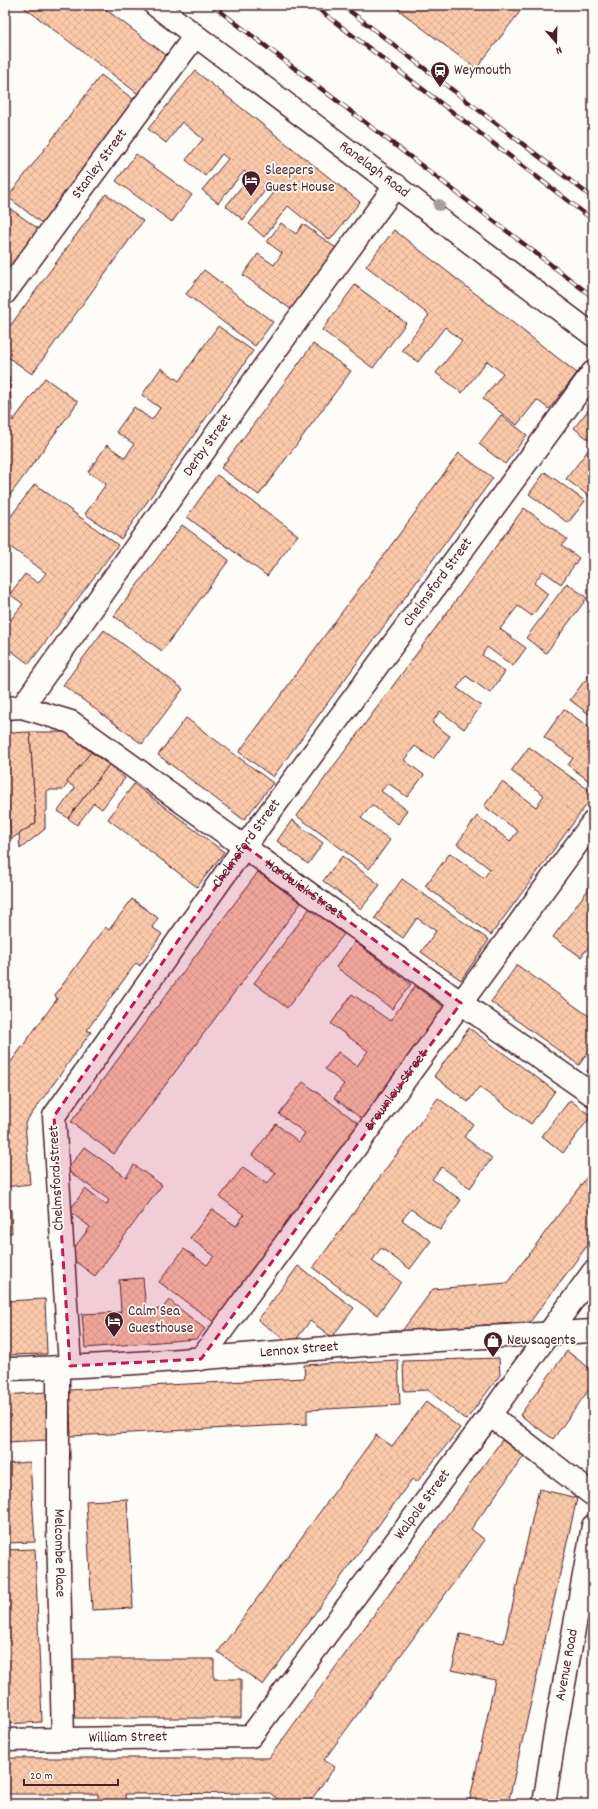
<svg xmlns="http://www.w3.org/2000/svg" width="598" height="1809" font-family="Dekko,sans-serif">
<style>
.building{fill:url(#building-cross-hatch);stroke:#4a1f2b}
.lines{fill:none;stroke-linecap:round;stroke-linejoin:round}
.minor-casing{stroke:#4a1f2b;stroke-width:25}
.minor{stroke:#fdfcf7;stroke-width:22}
.rail-casing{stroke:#4a1f2b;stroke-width:4.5}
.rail{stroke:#fdfcf7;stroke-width:3;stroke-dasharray:9;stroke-linecap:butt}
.tree{fill:#aa9e98}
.marked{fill:#c2185b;fill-opacity:0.2;stroke:#c2185b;stroke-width:3;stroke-dasharray:8 5;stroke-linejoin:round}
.labels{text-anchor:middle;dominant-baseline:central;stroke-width:3.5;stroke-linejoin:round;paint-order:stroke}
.poi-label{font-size:15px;fill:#4a1f2b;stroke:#fdfcf7;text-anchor:start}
.street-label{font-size:15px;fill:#4a1f2b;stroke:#fdfcf7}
</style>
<defs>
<pattern id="building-cross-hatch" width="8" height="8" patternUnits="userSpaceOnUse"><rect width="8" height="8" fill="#fbcaab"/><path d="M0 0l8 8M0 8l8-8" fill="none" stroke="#d9ad93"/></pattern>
</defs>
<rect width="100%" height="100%" fill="#fdfcf7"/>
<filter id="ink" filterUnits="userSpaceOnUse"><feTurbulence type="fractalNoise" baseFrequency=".025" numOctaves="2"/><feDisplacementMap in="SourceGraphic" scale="8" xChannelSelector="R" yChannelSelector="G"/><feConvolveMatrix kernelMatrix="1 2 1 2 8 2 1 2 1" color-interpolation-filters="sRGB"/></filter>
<g filter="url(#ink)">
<!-- building -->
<g class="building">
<polygon points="21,5 100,5 170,58 141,96"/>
<polygon points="392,5 525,5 476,69"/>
<polygon points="195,71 360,202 330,240 288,206 264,237 249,224 273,194 266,189 243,220 226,206 250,176 244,171 218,203 202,190 228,159 222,154 205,176 186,160 203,139 182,122 166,143 148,129"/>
<polygon points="101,75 137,102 44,225 8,197"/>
<polygon points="136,154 192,195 172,222 116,181"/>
<polygon points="106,194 143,221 32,374 5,355 5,333"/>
<polygon points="5,205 40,230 5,278"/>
<polygon points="281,223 296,234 303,224 336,248 292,310 243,275 258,254 274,265 282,253 267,242"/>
<polygon points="394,230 577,373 549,409 537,400 517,425 483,399 503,373 487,361 462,393 436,373 462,341 445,327 418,362 402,350 429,315 366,266"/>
<polygon points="204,270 273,322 255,346 186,294"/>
<polygon points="355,285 406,323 373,368 322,330"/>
<polygon points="218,326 253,351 121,539 85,514 106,484 88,472 107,445 125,458 134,444 116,432 134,407 152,420 160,408 142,395 161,368 179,381"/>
<polygon points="313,344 351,371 259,495 221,468"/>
<polygon points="5,376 9,377 13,421 45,378 78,402 5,502"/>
<polygon points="593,404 593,443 574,428"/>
<polygon points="501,415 527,435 505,464 479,444"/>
<polygon points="593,444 593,499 566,479"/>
<polygon points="459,453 493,478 273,777 239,752"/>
<polygon points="545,472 585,501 568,523 529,494"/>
<polygon points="217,475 298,535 267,576 187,517"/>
<polygon points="35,484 118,545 29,664 5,646 5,627 23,604 10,594 25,574 38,583 46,573 5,543 5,524"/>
<polygon points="524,508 567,539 562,545 579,558 561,584 543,571 534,583 548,594 532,616 518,606 500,629 526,648 513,666 487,647 482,655 505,672 490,693 466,676 457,688 481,706 464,729 440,711 432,723 450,736 433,759 415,746 404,760 424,775 407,797 388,783 381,791 407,810 398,824 372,805 361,818 390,840 369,869 297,816"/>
<polygon points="182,525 229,560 162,651 114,616"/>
<polygon points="567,583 587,598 546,653 526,638"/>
<polygon points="104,630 183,689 142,744 63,685"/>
<polygon points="589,675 593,678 593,717 570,700"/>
<polygon points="564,709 593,730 593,784 568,765 573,758 544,737"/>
<polygon points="186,718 273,783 244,820 158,755"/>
<polygon points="30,732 36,823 11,839 5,765 5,733"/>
<polygon points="30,732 65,732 91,752 63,790 47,790 47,811 45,811 45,829 20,849 19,834 36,823"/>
<polygon points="529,747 593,793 593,796 491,935 425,886 450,853 484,878 490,869 457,844 477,816 510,841 518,831 484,806 502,782 536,807 544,795 511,771"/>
<polygon points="91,752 109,765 68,818 58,811 75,788 67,782"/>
<polygon points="109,765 125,778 102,809 94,803 77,825 68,818"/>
<polygon points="134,784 224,852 197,887 108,819"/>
<polygon points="292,820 323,843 308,864 277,841"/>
<polygon points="342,856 380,885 361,909 323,881"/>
<polygon points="258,872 301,903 114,1154 71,1122"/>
<polygon points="402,879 489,940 461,980 421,952 436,931 417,918 403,938 375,918"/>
<polygon points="593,883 593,941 581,957 553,937"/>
<polygon points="132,899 158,918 152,927 162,934 140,966 136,963 125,978 87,1030 91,1032 25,1123 30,1184 5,1187 5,1070 57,999 55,995 105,927 109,930"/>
<polygon points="310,908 344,934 287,1008 254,983"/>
<polygon points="355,942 411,984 392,1009 336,967"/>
<polygon points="517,965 593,1019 593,1045 579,1065 491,1002"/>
<polygon points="415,986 447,1009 365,1121 334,1098 344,1084 325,1069 338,1052 357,1066 368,1051 331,1024 352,994 390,1021"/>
<polygon points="469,1028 555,1091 531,1124 479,1087 468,1102 434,1076"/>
<polygon points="593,1063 593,1075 587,1071"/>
<polygon points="303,1082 362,1126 215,1323 159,1282 184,1249 207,1265 214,1256 190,1238 212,1209 236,1226 244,1215 220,1197 243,1167 267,1184 276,1173 252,1155 276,1124 299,1142 305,1133 279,1114"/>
<polygon points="438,1098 473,1124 464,1137 492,1158 470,1188 442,1167 432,1179 461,1200 440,1230 411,1209 402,1220 431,1241 410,1269 381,1248 372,1261 401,1282 377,1315 313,1268"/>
<polygon points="570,1100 591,1116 563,1153 542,1136"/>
<polygon points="84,1147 126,1177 134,1165 162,1185 95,1276 68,1256 90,1227 69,1211 85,1189 106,1205 109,1200 67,1170"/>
<polygon points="593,1169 593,1238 530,1322 402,1331 433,1289 507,1283"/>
<polygon points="5,1210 11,1210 12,1233 5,1233"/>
<polygon points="298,1266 354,1308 332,1337 310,1321 292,1345 258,1320"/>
<polygon points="143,1278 146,1310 162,1309 169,1300 205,1329 196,1339 85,1348 82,1314 121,1312 119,1280"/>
<polygon points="45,1299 47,1354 5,1355 5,1301"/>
<polygon points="567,1351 593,1371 593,1384 553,1439 520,1415"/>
<polygon points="499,1358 500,1375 466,1420 428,1390 404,1391 403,1361"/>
<polygon points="398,1360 400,1405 307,1410 307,1424 71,1436 69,1390 305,1378 304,1365"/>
<polygon points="46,1392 48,1440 5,1442 5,1395"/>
<polygon points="426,1402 460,1428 417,1482 412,1479 263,1685 218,1652 376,1435 392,1446"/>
<polygon points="502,1440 524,1456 471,1529 485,1540 324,1760 335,1767 308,1804 284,1804 270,1793 125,1794 126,1804 98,1804 98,1794 5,1794 5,1758 269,1758"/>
<polygon points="30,1462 35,1542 5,1543 5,1464"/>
<polygon points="539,1489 577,1498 508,1804 469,1804 495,1680 452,1670 460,1634 504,1643"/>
<polygon points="127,1499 133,1608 92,1610 86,1501"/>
<polygon points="35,1549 42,1722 5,1724 5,1550"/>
<polygon points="74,1659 214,1659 214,1679 241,1679 241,1718 74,1718"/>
</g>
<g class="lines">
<defs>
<g id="minor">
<path id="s1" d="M155,5L593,335"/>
<path id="s2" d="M5,293L195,36"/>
<path id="s3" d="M22,707L298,319L396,185"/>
<path id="s4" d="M5,708L22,707L71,722L461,1003L593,1095"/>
<path id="s5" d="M201,1359L593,822"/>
<path id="s6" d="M70,1366L54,1116L245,846L593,372"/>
<path id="s7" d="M58,1367V1527L63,1739"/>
<path id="s8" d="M5,1369C129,1366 252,1354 376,1344C448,1339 521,1335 593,1331"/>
<polyline points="490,1415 593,1495"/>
<path id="s9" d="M5,1740L251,1736L490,1415L593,1272"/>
<path id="s10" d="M544,1804L555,1733L593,1526"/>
</g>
</defs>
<!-- minor casing -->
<use href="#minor" class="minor-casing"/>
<!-- minor -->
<use href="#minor" class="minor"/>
<defs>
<g id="rail">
<polyline points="212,5 593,297"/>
<polyline points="313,5 593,220"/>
<polyline points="342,5 593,198"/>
</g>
</defs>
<!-- rail casing -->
<use href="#rail" class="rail-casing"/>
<!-- rail -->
<use href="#rail" class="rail"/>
</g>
<!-- trees -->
<circle class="tree" cx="439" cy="205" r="6"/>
</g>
<!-- marked area -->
<path class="marked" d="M245,846L461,1003L201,1359L70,1366L54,1116Z"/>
<!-- icons -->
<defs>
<symbol id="station-pin" viewBox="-11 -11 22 30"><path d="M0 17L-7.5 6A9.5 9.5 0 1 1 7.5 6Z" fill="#4a1f2b" stroke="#fdfcf7"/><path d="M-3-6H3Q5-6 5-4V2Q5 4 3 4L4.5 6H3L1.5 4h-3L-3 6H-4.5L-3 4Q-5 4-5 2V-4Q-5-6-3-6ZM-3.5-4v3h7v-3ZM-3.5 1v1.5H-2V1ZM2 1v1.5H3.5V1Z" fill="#fff"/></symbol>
<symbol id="hotel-pin" viewBox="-11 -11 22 30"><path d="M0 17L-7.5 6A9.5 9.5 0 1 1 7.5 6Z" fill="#4a1f2b" stroke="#fdfcf7"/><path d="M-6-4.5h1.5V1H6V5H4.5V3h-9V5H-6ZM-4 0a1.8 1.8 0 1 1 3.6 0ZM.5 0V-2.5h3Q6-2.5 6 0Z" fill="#fff"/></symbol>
<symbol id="shop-pin" viewBox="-11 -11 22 30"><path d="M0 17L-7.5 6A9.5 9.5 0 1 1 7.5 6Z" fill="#4a1f2b" stroke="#fdfcf7"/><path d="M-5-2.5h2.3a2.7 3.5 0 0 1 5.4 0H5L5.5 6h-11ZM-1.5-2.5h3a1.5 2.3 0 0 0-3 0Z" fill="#fff"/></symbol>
</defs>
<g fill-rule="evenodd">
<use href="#station-pin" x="429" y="60" width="22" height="30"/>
<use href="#hotel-pin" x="240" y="169" width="22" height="30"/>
<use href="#hotel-pin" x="103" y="1310" width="22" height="30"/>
<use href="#shop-pin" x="482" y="1330" width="22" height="30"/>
</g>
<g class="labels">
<!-- poi labels -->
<g class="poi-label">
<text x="454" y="71">Weymouth</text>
<text x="265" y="171">Sleepers<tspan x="265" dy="17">Guest House</tspan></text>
<text x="128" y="1312">Calm Sea<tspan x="128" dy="17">Guesthouse</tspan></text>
<text x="507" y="1341">Newsagents</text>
</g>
<!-- street labels -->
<g class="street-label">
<text stroke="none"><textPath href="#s2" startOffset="160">Stanley Street</textPath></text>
<text stroke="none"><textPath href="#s1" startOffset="274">Ranelagh Road</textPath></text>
<text stroke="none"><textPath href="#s3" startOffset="321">Derby Street</textPath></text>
<text stroke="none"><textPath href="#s6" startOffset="908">Chelmsford Street</textPath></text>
<text stroke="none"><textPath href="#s6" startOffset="584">Chelmsford Street</textPath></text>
<text stroke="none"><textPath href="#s4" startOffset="355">Hardwick Street</textPath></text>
<text stroke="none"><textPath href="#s5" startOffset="332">Brownlow Street</textPath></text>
<text transform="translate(57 1178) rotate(-93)">Chelmsford Street</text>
<text stroke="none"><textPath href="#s8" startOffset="295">Lennox Street</textPath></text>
<text stroke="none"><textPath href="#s9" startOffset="534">Walpole Street</textPath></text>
<text stroke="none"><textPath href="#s7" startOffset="186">Melcombe Place</textPath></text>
<text stroke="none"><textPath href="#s10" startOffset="141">Avenue Road</textPath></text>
<text stroke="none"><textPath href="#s9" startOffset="123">William Street</textPath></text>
</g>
</g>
<!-- margin -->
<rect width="598" height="1809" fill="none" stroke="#fdfcf7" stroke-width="20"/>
<rect x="10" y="10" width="578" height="1789" fill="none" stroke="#4a1f2b" stroke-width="1.5" filter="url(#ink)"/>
<!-- north arrow -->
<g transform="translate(556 42) rotate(160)" stroke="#fdfcf7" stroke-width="3" paint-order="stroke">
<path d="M0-3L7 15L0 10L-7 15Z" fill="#4a1f2b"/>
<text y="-6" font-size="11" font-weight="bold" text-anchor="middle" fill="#4a1f2b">N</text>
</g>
<!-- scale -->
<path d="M24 1779v6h94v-6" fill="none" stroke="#4a1f2b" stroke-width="2"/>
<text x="30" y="1779" font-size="12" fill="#4a1f2b" stroke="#fdfcf7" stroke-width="3" paint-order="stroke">20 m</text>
</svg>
